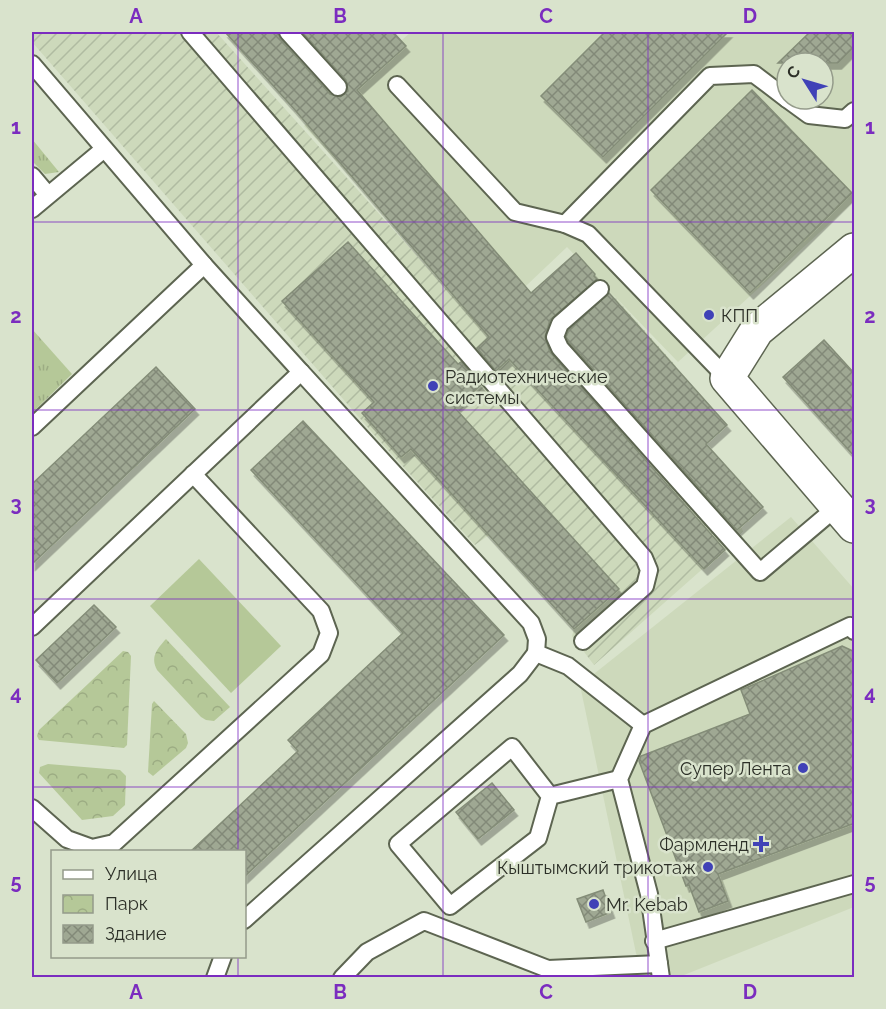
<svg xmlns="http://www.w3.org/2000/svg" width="886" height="1009" font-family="Raleway,sans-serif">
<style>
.built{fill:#cdd9bb;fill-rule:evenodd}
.industrial{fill:url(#industrial-furrows)}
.grass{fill:url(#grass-tufts)}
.park{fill:url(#park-crowns)}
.pitch{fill:#b5c898}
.building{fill:url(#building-cross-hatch);stroke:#848d78;stroke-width:1.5;filter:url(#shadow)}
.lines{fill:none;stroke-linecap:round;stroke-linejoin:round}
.service-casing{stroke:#5d6551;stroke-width:20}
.minor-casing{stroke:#5d6551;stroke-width:36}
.service{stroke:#fff;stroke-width:16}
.minor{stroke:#fff;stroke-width:33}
.grid{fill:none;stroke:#7b2cbf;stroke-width:1.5;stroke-opacity:0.55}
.poi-dot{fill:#4042b7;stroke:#d9e3cc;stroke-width:2}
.labels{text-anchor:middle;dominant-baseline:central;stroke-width:5;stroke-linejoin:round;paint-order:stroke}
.poi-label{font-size:18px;fill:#2c2f27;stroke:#d9e3cc;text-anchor:start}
.neatline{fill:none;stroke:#7b2cbf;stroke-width:2}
.grid-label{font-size:20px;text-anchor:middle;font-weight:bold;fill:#7b2cbf}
</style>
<defs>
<pattern id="industrial-furrows" width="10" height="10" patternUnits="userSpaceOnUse" patternTransform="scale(1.5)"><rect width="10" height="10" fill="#cdd9bb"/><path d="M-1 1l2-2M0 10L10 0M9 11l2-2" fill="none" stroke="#b0bba1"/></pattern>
<pattern id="grass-tufts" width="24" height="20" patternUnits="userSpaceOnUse" patternTransform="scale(1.5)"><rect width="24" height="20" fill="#b5c898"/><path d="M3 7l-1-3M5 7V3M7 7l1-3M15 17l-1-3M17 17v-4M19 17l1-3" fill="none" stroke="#9cac83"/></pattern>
<pattern id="park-crowns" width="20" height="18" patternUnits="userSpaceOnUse" patternTransform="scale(1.5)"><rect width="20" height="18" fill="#b5c898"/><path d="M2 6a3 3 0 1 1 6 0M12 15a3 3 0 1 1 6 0" fill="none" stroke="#9cac83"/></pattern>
<pattern id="building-cross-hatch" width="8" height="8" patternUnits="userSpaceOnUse" patternTransform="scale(1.5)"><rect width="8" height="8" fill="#9fa893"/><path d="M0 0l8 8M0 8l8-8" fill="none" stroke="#828978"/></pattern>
<filter id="shadow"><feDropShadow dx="3.5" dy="6" stdDeviation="0" flood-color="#0004"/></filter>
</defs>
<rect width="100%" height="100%" fill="#d9e3cc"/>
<!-- built -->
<g class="built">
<path d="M411,32H854V201L678,362L567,247L487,323L304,126ZM787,63H823V99H787Z"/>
<polygon points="791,517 854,589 854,907 679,977 641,977 580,685"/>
</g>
<!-- industrial -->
<polygon class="industrial" points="32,32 216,32 486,333 576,253 676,366 654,386 763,507 741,527 743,531 733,542 594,665 572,636 574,629 489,535 475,545 377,438 32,42"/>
<!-- grass -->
<g class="grass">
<polygon points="32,139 59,172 45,174 32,161"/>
<polygon points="32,329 72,374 32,413"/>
</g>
<!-- park -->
<g class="park">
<path d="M166,639L230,707L214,721L206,720L201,717L157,670C150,657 157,649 166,639Z"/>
<polygon points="123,651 128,652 131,656 127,745 124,748 39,740 37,736 39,730"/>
<polygon points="154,701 186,734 188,743 186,748 153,776 148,772 152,704"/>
<polygon points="48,764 120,770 126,776 125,805 113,816 82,820 39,773 40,767"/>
</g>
<!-- pitch -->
<polygon class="pitch" points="199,559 281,646 231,693 150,606"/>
<!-- building -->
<g class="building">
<polygon points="225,32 278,32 280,39 330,94 340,97 348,91 346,80 302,32 393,32 406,46 357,90 531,293 576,253 595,274 594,276 597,279 550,320 545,337 550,352 725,550 704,569 509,359 496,371 477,348 489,337 295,110"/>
<polygon points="605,32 728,32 603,157 541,96"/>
<polygon points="810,32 855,32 855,46 838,63 778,63"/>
<polygon points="752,90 852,193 750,293 651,190"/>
<polygon points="348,242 458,364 461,362 481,385 455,408 619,589 574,629 411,449 401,457 362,413 374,402 282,301"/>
<polygon points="609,293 727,425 706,444 763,507 737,530 569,342 566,337 569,330"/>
<polygon points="824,340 855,374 855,457 783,377"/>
<polygon points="156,367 195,409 32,564 32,484"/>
<polygon points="303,421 504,635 244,877 244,852 190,852 298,751 288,740 403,633 251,470"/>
<polygon points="94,605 116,627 57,683 36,660"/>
<polygon points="842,646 855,652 855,823 718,874 728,901 699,912 689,885 686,886 639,761 641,756 750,714 741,690"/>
<polygon points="492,783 514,810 478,839 456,812"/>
<polygon points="603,890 611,912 586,922 577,899"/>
</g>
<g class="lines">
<defs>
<g id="service">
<polyline points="190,32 644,558 649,570 645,586 583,641"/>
<polyline points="288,32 338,87"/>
<polyline points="32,64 204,265 301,372 32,627"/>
<polyline points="397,85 515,212 565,224 588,234 727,378"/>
<polyline points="787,99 809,115 845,119 854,111"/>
<polyline points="32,176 48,195"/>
<polyline points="32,209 104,149"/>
<polyline points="565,224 710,76 754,74 787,99"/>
<polyline points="600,289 560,324 555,337 560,348 760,572 838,506"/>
<polyline points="301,372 531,623 537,639 536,653 568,666 643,725"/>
<polyline points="32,427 204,265"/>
<polyline points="550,796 538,838 450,906 398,844 512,747 550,796 619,779"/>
<polyline points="32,808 67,839 92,848 114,843 321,654 329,633 321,611 193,474"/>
<polyline points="244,920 520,674 536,653"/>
<polyline points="654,941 854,884"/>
<polyline points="215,978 223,956"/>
<polyline points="342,978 367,952 424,921 548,969 659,964"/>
<polyline points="661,978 649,894 619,779 643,725 850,626 854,631"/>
</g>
<polyline id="minor" points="854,250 757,330 727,378 854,526"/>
</defs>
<!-- service casing -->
<use href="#service" class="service-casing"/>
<!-- minor casing -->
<use href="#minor" class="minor-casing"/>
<!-- service -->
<use href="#service" class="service"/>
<!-- minor -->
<use href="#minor" class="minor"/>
</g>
<!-- grid -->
<path class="grid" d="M238,32V852M443,32V978M648,32V978M32,222H854M32,410H854M32,599H854M32,787H854M238,956V978"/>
<!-- markers -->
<g class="poi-dot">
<circle cx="709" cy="315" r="6"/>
<circle cx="433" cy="386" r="6"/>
<circle cx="803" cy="768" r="6"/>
<path d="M758 835h6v6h6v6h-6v6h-6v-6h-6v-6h6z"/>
<circle cx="708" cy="867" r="6"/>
<circle cx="594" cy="904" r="6"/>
</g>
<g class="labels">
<!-- poi labels -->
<g class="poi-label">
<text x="721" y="315">КПП</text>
<text x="445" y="376">Радиотехнические<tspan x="445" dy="21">системы</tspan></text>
<text x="791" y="768" text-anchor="end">Супер Лента</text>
<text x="749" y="844" text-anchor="end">Фармленд</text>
<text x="696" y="867" text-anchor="end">Кыштымский трикотаж</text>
<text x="606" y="904">Mr. Kebab</text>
</g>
</g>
<!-- border -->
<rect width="886" height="1009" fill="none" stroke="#d9e3cc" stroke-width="66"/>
<!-- legend -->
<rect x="51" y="850" width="195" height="108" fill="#d9e3cc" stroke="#949b8a" stroke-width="1.5"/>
<rect x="63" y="870" width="30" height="9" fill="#ffffff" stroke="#949b8a" stroke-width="1.5"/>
<text x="105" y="880" font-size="18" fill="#2c2f27">Улица</text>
<rect x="63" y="895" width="30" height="18" fill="url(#park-crowns)" stroke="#949b8a" stroke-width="1.5"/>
<text x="105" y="910" font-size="18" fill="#2c2f27">Парк</text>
<rect x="63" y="925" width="30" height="18" fill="url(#building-cross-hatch)" stroke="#949b8a" stroke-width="1.5"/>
<text x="105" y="940" font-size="18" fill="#2c2f27">Здание</text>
<!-- north arrow -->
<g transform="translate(805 81) rotate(307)"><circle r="28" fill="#d9e3cc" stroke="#949b8a" stroke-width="1.5"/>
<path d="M0-4.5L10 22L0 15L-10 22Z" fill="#4042b7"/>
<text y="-9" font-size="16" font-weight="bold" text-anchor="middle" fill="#2c2f27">С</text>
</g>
<rect x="33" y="33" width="820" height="943" class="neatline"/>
<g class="grid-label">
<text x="136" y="23">A</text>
<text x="340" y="23">B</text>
<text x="546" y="23">C</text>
<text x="750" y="23">D</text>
<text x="16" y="134">1</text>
<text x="870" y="134">1</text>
<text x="16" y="323">2</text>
<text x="870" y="323">2</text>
<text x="16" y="511">3</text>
<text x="870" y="511">3</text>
<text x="16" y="700">4</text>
<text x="870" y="700">4</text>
<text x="16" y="889">5</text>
<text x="870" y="889">5</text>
<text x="136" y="999">A</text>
<text x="340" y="999">B</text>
<text x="546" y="999">C</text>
<text x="750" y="999">D</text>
</g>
</svg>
